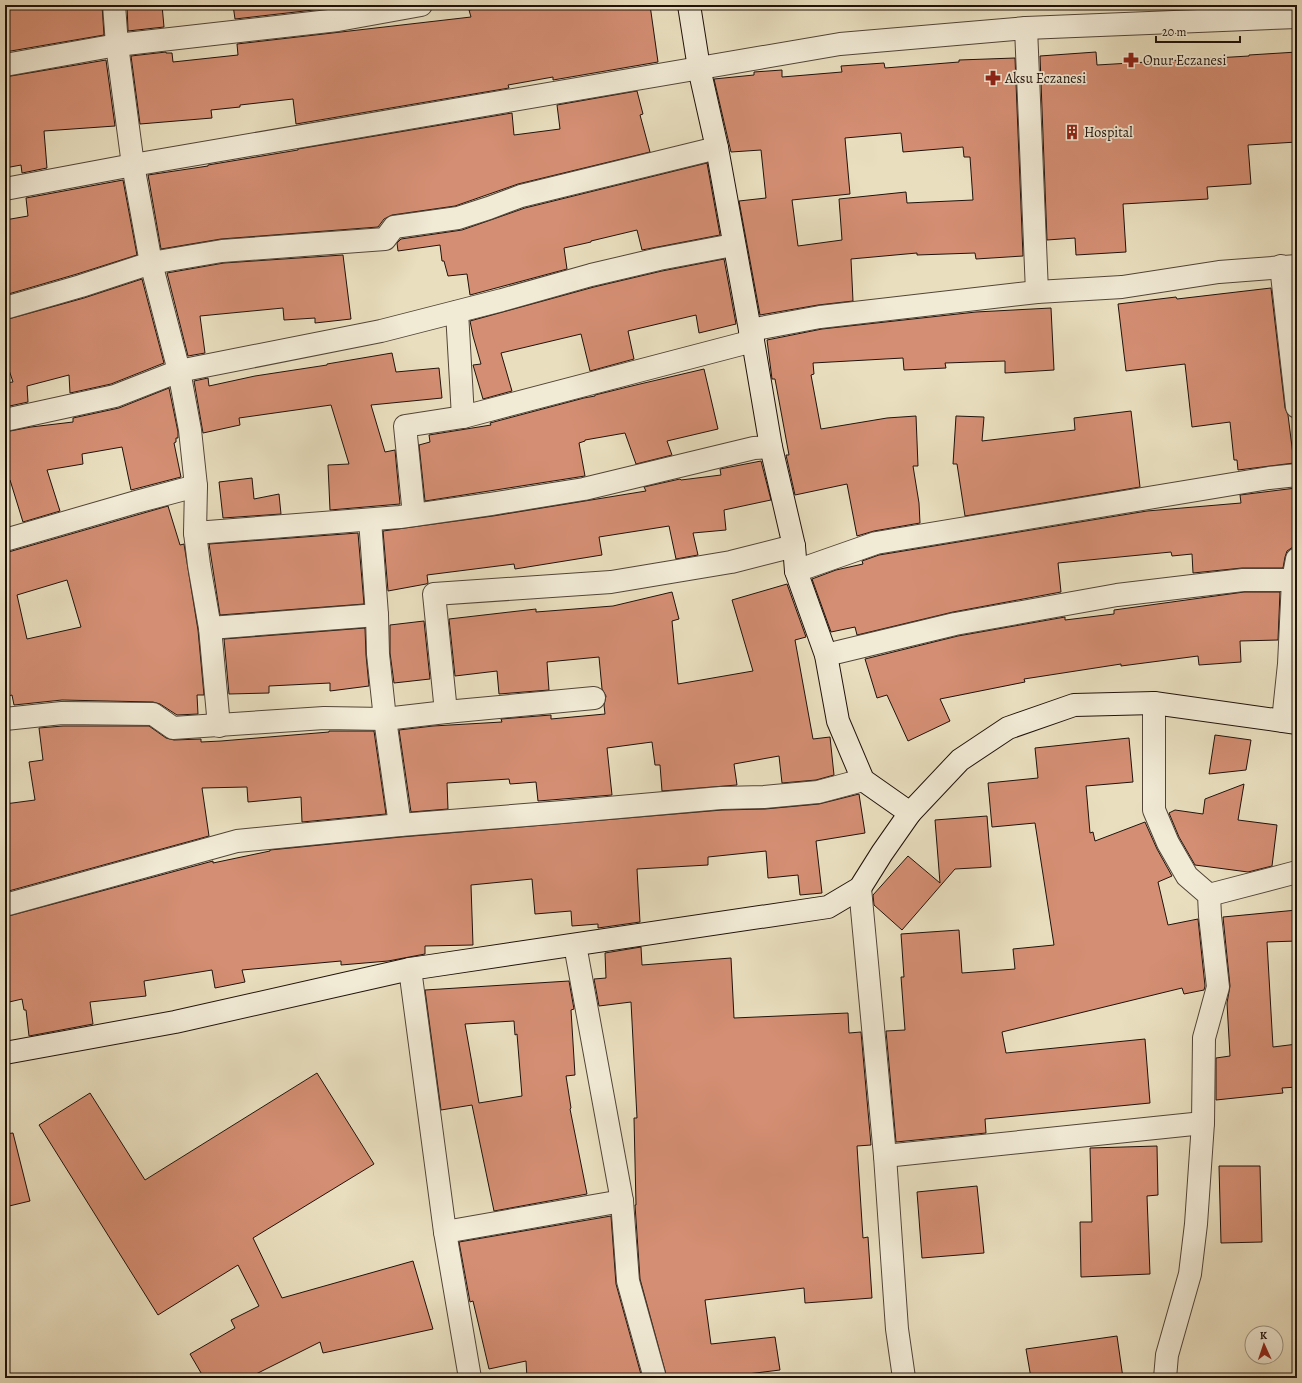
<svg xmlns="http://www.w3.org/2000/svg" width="1302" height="1383" font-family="Alegreya,serif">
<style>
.building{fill:#d48e73;stroke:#20120b;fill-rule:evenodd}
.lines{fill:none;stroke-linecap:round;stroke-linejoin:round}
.street-casing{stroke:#524538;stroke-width:24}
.secondary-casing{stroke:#20120b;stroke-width:24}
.street{stroke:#f1ead5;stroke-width:22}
.secondary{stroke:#f1ead5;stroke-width:22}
.labels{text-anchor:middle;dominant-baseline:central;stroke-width:3.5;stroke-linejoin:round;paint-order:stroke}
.poi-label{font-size:14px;fill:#20120b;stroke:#f1ead5;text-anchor:start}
</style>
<rect width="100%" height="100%" fill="#e9dfbf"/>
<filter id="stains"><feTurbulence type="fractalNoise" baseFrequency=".005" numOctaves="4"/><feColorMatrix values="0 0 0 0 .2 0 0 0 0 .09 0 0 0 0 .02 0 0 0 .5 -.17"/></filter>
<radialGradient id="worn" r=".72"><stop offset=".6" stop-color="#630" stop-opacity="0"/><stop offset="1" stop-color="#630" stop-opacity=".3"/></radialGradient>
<!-- building -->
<g class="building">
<polygon points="19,5 102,5 104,35 5,52 5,9 19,7"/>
<polygon points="127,5 162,5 164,27 128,31"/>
<polygon points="233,5 322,5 322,9 235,19"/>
<polygon points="498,5 650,5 658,62 553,80 553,77 508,85 509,88 296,124 293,99 240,105 240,107 211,110 212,118 140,124 131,56 166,52 166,53 172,53 173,62 238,55 237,44 471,17 469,10"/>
<polygon points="1096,52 1097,65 1249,56 1249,55 1297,52 1297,142 1248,145 1251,184 1207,187 1208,199 1123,204 1126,252 1076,255 1075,238 1047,240 1040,56"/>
<path d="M1015,58L1023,256L976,259L975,253L917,255V253L851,259L853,301L818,305L760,315L739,201L766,198L761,150L731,152L714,79L754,75V72L782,70V77L842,72L841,66L884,63L885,68L959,62V60ZM901,133L903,152L963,147L964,157H970L973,200L907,203L906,192L839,199L842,240L798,246L792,200L850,194L845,138Z"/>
<polygon points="106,60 115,126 44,131 47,168 22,173 21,165 5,168 5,77"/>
<polygon points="637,91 643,114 640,115 650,152 518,184 455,206 392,215 384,219 378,227 221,239 161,249 148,175 208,166 208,165 298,150 298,149 512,113 514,135 560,129 557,105"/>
<polygon points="707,163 720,235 642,250 637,230 591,241 591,242 564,248 567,269 470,295 467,274 448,276 444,261 442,261 440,245 398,251 397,243 401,239 462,230 525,208"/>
<polygon points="123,180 137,255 77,274 5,295 5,220 28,216 26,198"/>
<polygon points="343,255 351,319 315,323 315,318 284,320 283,308 200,316 205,353 188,356 167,273 224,263"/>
<polygon points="724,259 736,324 699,333 696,315 628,331 634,359 590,371 581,334 501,353 512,391 483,399 473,365 481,364 473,336 470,321 594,287 662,271"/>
<polygon points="142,279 164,363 111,384 70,393 69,375 27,386 28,402 5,407 5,383 13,382 8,367 5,344 5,320 84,298"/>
<polygon points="1271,288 1285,408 1288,415 1294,463 1238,470 1237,460 1234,460 1230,422 1192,427 1185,364 1126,371 1118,304 1176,297 1177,299"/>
<polygon points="1051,308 1054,370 1005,373 1005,361 945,363 946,368 904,370 903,358 813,363 814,374 811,375 821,429 887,418 916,416 918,466 913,466 919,503 920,523 874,531 857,536 847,484 795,495 786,455 789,455 775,379 772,379 767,340 822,329 976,312"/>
<polygon points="392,353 396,372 439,368 442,398 371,405 385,452 395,450 400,504 330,510 328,465 349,464 331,405 239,418 240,425 203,433 194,381 208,378 209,386 255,376 327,365 327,364"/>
<polygon points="704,369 718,429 667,441 672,455 636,464 625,433 585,440 585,441 579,443 585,476 425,501 419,445 430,442 429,435 491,425 490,423 584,398 595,396 595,395 640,384"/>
<polygon points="169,388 178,432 178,438 176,438 176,442 174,443 181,477 131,490 122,447 82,454 83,464 47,470 60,511 23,522 10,480 5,481 5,432 31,427 73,422 73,418 119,408"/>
<polygon points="1131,411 1140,487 965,516 957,464 953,464 956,416 984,417 982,441 1075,430 1074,418"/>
<polygon points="761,461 771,500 724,510 726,530 693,533 698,555 676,559 669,526 599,537 602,555 515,569 514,564 427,575 428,583 426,584 388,591 383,531 493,516 646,491 644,487 680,479 681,480 721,475 720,469"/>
<polygon points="252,478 254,499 279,494 281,514 223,518 219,482"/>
<polygon points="1296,488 1297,547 1293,547 1287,551 1285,557 1283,568 1242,568 1193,573 1192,554 1172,556 1171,552 1058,563 1061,592 953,612 857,635 855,627 831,632 812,579 836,570 863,564 862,561 879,555 1147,511 1241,503 1240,495"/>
<path d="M168,506L180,545L184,544L198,630L204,695H197L198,714L177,715L160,704L153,702L62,700L14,705L12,695L5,697V553ZM67,580L81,627L27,639L17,595Z"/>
<polygon points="358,533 364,604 220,615 209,544"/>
<polygon points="787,584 806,637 795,640 813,739 830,737 834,775 816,780 782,783 779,756 734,764 737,785 662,791 660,765 655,765 652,742 607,748 612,795 538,801 536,782 510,784 509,779 447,783 448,809 411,812 399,730 433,726 502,722 501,719 551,715 551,719 605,714 604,705 606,696 602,689 599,657 547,662 549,690 499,694 497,671 455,676 449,619 536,609 536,612 613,606 672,592 679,619 672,621 678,684 753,671 732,600"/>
<polygon points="1244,592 1280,592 1278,640 1240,641 1241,662 1199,665 1198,656 1121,666 1121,664 1024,679 1025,682 940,699 950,721 908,741 887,695 877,698 865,659 958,636 1065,617 1065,620 1114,614 1114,610"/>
<polygon points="424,621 430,679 394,683 390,653 390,625"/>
<polygon points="365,628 366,655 369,686 330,691 330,683 269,686 269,693 229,694 224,639"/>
<polygon points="63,726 149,726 166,738 174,740 201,739 201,742 221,741 329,732 329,731 374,731 386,814 302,822 301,797 248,802 247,787 202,788 209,836 5,892 5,804 35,800 29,762 43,760 39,728"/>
<polygon points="1215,735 1251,740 1246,770 1209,774"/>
<polygon points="1129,738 1133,782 1086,786 1090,833 1093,832 1095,841 1145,822 1157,849 1172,876 1158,882 1168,925 1198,919 1205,986 1204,990 1184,994 1182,988 1002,1032 1006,1053 1145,1039 1150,1103 985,1119 986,1133 896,1142 886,1031 905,1030 901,977 904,977 901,934 959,930 962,973 1015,969 1013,949 1054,945 1035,823 992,827 988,783 1038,778 1035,748"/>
<polygon points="1244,784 1238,820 1277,825 1272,866 1248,872 1195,865 1179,837 1169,813 1175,810 1203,814 1205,799"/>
<polygon points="859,794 865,833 816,841 822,893 800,895 798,875 768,878 766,851 708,857 708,865 637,869 640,922 598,928 598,924 572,926 571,911 535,914 532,879 471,885 473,945 425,946 425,954 388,961 341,965 341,961 242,970 245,982 215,988 212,970 144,981 146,996 90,1002 93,1024 29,1036 26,1010 24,1010 22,999 5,1003 5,917 213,861 213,863 270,851 270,850 401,837 722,810 765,809 819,804"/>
<polygon points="987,816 991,867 955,869 902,930 874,905 873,895 908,856 940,883 935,820"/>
<polygon points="1297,910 1297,941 1267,942 1273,1047 1297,1044 1297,1087 1282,1088 1283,1093 1216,1100 1216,1058 1230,1056 1227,1003 1230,986 1223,917"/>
<polygon points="641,947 642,965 731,958 734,1018 848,1013 849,1033 861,1032 871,1145 857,1146 863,1238 868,1237 872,1298 805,1303 804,1288 705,1300 711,1344 775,1337 780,1370 715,1378 667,1378 640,1279 635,1205 636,1205 634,1118 637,1118 631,1002 599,1006 594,979 606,978 605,953"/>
<path d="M569,981L574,1009L571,1010L575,1075L566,1076L571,1108L570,1109L587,1194L494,1211L472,1105L441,1110L425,990ZM514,1021L515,1035L517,1034L522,1096L479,1103L465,1024Z"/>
<polygon points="317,1073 374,1164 253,1238 282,1298 413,1261 433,1329 323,1353 320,1342 248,1378 204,1378 190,1354 235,1328 231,1320 259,1306 238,1265 158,1315 39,1125 90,1093 145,1180"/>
<polygon points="13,1133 30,1201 5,1207 5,1134"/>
<polygon points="1157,1146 1158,1195 1147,1196 1150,1274 1081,1277 1080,1222 1092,1222 1090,1148"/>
<polygon points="1219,1166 1260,1166 1262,1242 1221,1243"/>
<polygon points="977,1186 984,1253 922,1258 917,1192"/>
<polygon points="611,1216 616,1284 642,1378 527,1378 526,1361 489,1369 473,1301 470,1302 459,1242"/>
<polygon points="1117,1336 1123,1378 1031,1378 1026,1349"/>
</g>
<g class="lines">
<defs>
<g id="street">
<polyline points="114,5 117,45 133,165 151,263 179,371 190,430 196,486 195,533 199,565 210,628 219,726"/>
<polyline points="1026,28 1037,292"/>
<polyline points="5,65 117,45 338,20 421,5"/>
<polyline points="5,189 133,165 840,44 1026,28 1297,17"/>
<polyline points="1281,266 1297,407"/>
<polyline points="5,308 81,286 151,263 222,251 385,239 394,227 458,218 489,208 521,196 717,148"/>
<polyline points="457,312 463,417"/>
<polyline points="750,330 820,317 1037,292 1122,287 1219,272 1297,266"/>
<polyline points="5,420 115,396 179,371 381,331 502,300 591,275 659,259 733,245"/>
<polyline points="414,515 405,426 463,417 753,341"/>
<polyline points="370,520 377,615 378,654 385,719 400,825"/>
<polyline points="195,533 400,517 491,504 584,489 754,448 771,447"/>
<polyline points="5,540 136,502 196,486"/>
<polyline points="796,571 876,543 1269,478 1297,475"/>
<polyline points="210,628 377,615"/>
<polyline points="826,655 955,624 1117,595 1243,580 1293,580"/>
<polyline points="1154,703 1154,810 1168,843 1187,876 1209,895 1210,916 1218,987 1204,1038 1203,1123 1196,1224 1190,1274 1167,1355 1165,1378"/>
<polyline points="446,712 434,594 611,582 731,562 794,546"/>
<polyline points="5,719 62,713 153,714 173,728 324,718 385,719 446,712 594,698"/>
<polyline points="1283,721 1289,664 1293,580 1297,559"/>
<polyline points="860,888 885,1156 897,1329 904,1378"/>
<polyline points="1209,895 1297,872"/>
<polyline points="5,905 237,841 400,825 563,812 721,798 764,797 818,792 863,780"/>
<polyline points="575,945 622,1201 628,1281 655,1378"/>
<polyline points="410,969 445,1232 470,1378"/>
<polyline points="885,1156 1203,1123"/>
<polyline points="445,1232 622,1201"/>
</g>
<g id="secondary">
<polyline points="689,5 699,68 717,148 750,330 753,341 771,447 794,546 796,571 826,655 838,721 863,780 910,813"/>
<polyline points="5,1053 175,1022 410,969 828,907 860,888 882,853 910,813 960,760 1008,728 1074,705 1154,703 1297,723"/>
</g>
</defs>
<!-- street casing -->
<use href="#street" class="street-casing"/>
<!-- secondary casing -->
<use href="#secondary" class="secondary-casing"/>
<!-- street -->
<use href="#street" class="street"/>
<!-- secondary -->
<use href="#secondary" class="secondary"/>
</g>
<!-- icons -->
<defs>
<symbol id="pharmacy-bare" viewBox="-9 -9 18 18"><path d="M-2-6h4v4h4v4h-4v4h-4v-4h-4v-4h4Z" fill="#8f2418" stroke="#f1ead5" stroke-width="2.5" paint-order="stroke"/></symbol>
<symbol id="building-bare" viewBox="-9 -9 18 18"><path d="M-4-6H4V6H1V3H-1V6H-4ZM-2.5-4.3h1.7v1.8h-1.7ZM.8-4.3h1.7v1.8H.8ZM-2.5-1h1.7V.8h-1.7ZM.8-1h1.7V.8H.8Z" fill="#8f2418" stroke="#f1ead5" stroke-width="2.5" paint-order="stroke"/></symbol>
</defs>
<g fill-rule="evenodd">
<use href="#pharmacy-bare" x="1120" y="49" width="22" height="22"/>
<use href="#pharmacy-bare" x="982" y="67" width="22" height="22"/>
<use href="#building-bare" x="1061" y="121" width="22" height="22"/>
</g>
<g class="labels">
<!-- poi labels -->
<g class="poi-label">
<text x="1143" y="60">Onur Eczanesi</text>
<text x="1005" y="78">Aksu Eczanesi</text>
<text x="1084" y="132">Hospital</text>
</g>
</g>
<!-- margin -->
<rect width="1302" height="1383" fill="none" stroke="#e9dfbf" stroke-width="20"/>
<rect x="6" y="6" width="1290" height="1371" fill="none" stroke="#20120b" stroke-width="2"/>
<rect x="10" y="10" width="1282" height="1363" fill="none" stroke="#20120b"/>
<!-- north arrow -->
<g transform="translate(1264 1345) rotate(357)"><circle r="19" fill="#f1ead5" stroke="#9d9484"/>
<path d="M0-3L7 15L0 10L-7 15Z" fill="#8f2418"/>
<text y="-6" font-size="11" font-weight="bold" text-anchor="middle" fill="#20120b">K</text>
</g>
<!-- scale -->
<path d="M1156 36v6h84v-6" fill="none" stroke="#20120b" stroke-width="2"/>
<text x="1162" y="36" font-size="12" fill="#20120b" stroke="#f1ead5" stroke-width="3" paint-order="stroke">20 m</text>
<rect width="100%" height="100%" filter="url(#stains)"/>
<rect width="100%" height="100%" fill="url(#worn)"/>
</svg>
